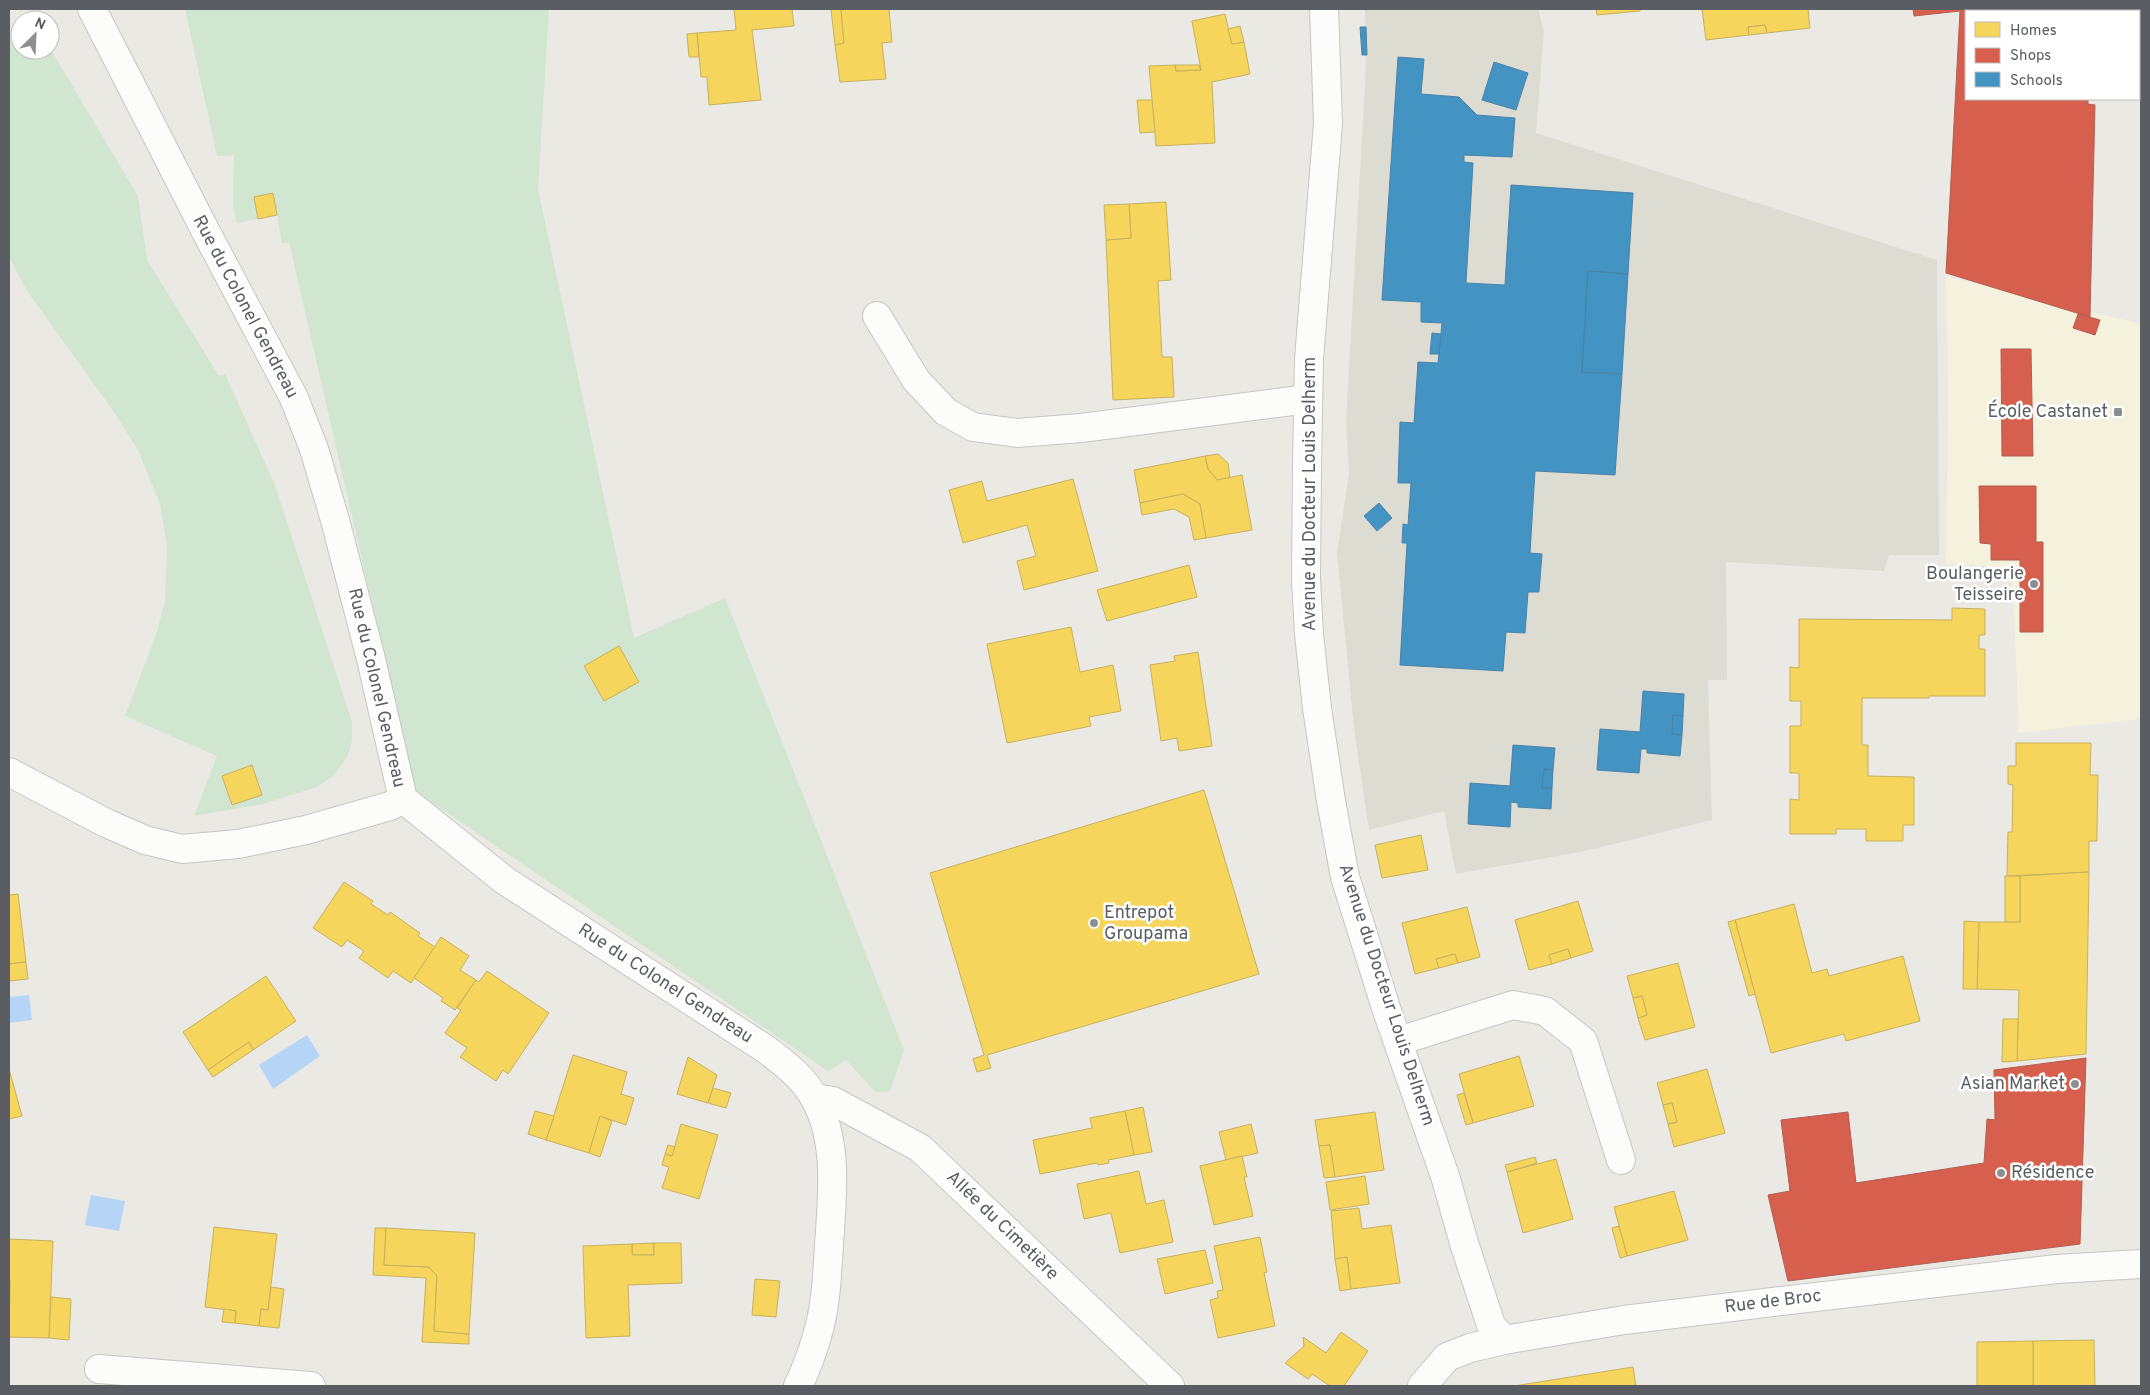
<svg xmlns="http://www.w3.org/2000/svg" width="2150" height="1395" font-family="Overpass,sans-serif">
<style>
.commercial{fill:#f4f1dc}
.education{fill:#dddcd3}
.green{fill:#d1e6d0}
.water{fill:#b6d5f6}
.homes{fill:#f6d55c;stroke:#c7b15e}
.shops{fill:#d6604d;stroke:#b15f53}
.schools{fill:#4393c3;stroke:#4a83a6}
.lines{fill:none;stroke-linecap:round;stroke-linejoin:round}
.minor-casing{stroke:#c6c6c5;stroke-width:30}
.minor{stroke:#fcfcfb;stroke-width:28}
.poi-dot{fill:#8c8e90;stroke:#fff;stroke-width:2}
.labels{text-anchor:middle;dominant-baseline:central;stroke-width:5;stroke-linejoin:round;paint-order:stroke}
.street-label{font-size:18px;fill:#5a5d62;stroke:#fff}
.poi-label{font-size:18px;fill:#5a5d62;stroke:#fff;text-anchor:end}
</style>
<rect width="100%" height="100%" fill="#eae9e4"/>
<!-- commercial -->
<polygon class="commercial" points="1946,276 2141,324 2141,719 2019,733 2012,568 1946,564 1948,398"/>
<!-- education -->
<polygon class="education" points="1365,9 1538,9 1544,31 1536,133 1937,260 1939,555 1889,555 1884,571 1726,562 1727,680 1708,680 1712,820 1585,851 1456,874 1444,811 1369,830 1354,728 1337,553 1349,474 1346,422 1366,65"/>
<!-- green -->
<g class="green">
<polygon points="185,9 549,9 538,189 634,638 725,598 904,1050 890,1091 875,1092 846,1060 828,1071 415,791 289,242 282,243 277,215 237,223 233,206 234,155 217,156"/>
<polygon points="20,28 20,50 50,50 50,48 138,196 147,260 219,376 225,374 275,485 352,722 352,741 347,757 333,776 317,787 263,804 194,816 217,756 125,716 156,635 165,601 167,546 160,504 138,450 112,409 27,291 9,257 9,36"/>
</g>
<!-- water -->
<g class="water">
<polygon points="29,995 32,1020 9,1023 9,997"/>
<polygon points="307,1035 320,1056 273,1089 259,1065"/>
<polygon points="91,1195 125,1201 119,1231 85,1225"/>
</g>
<!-- homes -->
<g class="homes">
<polygon points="734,9 792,9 794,26 752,30 761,100 709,105 707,77 701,77 697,33 736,30"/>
<polygon points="831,9 841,9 844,43 835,45"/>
<polygon points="841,9 889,9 892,42 882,43 886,79 840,82 835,45 844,43"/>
<polygon points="1596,9 1640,9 1640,11 1597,15"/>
<polygon points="1702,9 1808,9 1810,28 1767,33 1765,25 1748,27 1749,35 1706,40"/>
<polygon points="1225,14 1232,44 1244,42 1250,74 1212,82 1215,143 1156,146 1149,66 1175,65 1176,71 1201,70 1192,21"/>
<polygon points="1765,25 1767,33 1749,35 1748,27"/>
<polygon points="1240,26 1244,42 1232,44 1228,29"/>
<polygon points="697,33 699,57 689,57 687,34"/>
<polygon points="1175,65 1199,65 1201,70 1176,71"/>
<polygon points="1137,100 1152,100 1155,132 1140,133"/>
<polygon points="273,193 277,215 258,219 254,197"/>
<polygon points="1166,202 1171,280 1158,281 1162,357 1172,357 1174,397 1113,400 1106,240 1131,238 1129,204"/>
<polygon points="1129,204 1131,238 1106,240 1104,205"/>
<polygon points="1218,454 1228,463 1230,478 1217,480 1208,469 1205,456"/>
<polygon points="1205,456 1208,469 1217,480 1242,475 1252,530 1206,538 1200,504 1183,494 1140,503 1134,470"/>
<polygon points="1073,479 1098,571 1024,590 1017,561 1036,556 1027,525 963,543 949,490 982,481 987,501"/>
<polygon points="1183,494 1200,504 1206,538 1194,540 1189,517 1174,509 1142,515 1140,503"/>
<polygon points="1189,565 1197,597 1107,621 1097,590"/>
<polygon points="1952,608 1985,609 1985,635 1979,635 1979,649 1985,649 1985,696 1929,696 1929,698 1862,698 1862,745 1868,745 1868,776 1914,777 1914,825 1903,825 1903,841 1866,841 1866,829 1836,829 1836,834 1790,834 1790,799 1799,800 1799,773 1790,773 1790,726 1801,726 1801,701 1790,701 1790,667 1799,668 1799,619 1952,620"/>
<polygon points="1071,627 1080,672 1113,665 1121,711 1089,717 1091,726 1007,743 987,644"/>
<polygon points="619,646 639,682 604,701 584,666"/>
<polygon points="1198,652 1212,746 1179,751 1177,738 1161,741 1150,665 1175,661 1174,656"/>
<polygon points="2016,743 2091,743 2090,775 2098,775 2097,830 2097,841 2089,841 2089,872 2007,876 2008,832 2012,832 2013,785 2008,784 2008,766 2016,766"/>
<polygon points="252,765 262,795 232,805 222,776"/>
<polygon points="1204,790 1259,974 987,1055 991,1068 977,1072 973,1059 984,1055 930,873"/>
<polygon points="1421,835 1428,870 1382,878 1375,845"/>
<polygon points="2089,872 2086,1054 2017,1061 2019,990 1977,989 1979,922 2020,922 2020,876"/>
<rect x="2005" y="876" width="15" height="46"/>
<polygon points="344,882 373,901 371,904 388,915 390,912 420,933 418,936 435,947 411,983 393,971 388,978 359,958 364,951 347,940 342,947 313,928"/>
<polygon points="18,894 26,962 9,964 9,895"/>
<polygon points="1578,901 1593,951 1571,958 1568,949 1549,955 1552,964 1529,970 1515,920"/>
<polygon points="1794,904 1812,973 1827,969 1829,976 1903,956 1920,1021 1846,1041 1844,1034 1771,1053 1735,920"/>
<polygon points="1467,907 1480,957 1458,963 1455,954 1436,959 1439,968 1415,974 1402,923"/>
<polygon points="1735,920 1755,994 1749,996 1728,922"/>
<polygon points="1964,921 1979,922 1977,989 1963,989"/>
<polygon points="441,937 469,956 460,970 476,980 455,1010 441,1001 443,998 414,978"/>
<polygon points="1568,949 1571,958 1552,964 1549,955"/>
<polygon points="1455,954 1458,963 1439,968 1436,959"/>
<polygon points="26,962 28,979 9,981 9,964"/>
<polygon points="1678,963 1695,1027 1645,1040 1638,1018 1647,1015 1642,996 1633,998 1627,976"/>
<polygon points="487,971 549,1013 508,1074 503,1070 496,1081 460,1057 467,1048 445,1033 461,1010 457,1008 476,980 479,982"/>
<polygon points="266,976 296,1021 253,1050 249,1042 208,1070 183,1032"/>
<polygon points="1642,996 1647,1015 1638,1018 1633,998"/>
<polygon points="2003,1019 2018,1019 2017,1061 2002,1062"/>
<polygon points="249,1042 253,1050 213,1077 208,1070"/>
<polygon points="573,1055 627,1072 621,1094 634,1098 626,1125 600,1116 589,1153 546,1140"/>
<polygon points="1519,1056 1534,1106 1473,1123 1459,1074"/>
<polygon points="688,1057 717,1075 708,1103 677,1094"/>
<polygon points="9,1069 22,1116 9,1119"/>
<polygon points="1707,1069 1725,1133 1674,1147 1668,1124 1677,1122 1672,1103 1663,1105 1657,1083"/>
<polygon points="713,1088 731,1093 726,1108 708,1103"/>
<polygon points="1464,1093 1473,1123 1466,1125 1457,1095"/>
<polygon points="1672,1103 1677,1122 1668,1124 1663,1105"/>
<polygon points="1143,1107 1152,1152 1134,1155 1125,1111"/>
<polygon points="535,1111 554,1116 546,1140 528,1134"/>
<polygon points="1125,1111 1134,1155 1108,1160 1109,1163 1098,1165 1097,1163 1040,1174 1033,1140 1092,1128 1090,1118"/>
<polygon points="1375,1112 1384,1170 1335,1177 1330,1145 1319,1146 1315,1120"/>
<polygon points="600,1116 612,1121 600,1157 589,1153"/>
<polygon points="681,1124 718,1135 699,1199 662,1188 669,1167 662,1165 665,1154 672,1156"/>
<polygon points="1251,1124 1258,1153 1226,1160 1219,1132"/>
<polygon points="668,1145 675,1147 672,1156 665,1154"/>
<polygon points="1330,1145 1335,1177 1324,1178 1319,1146"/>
<polygon points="1242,1156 1247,1177 1244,1177 1253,1216 1214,1225 1200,1166"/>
<polygon points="1535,1157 1537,1163 1507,1172 1505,1165"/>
<polygon points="1556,1159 1573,1219 1523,1233 1507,1172"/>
<polygon points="1139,1171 1146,1204 1164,1200 1173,1242 1120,1253 1111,1213 1084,1219 1077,1184"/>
<polygon points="1365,1176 1369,1204 1330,1210 1326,1182"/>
<polygon points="1674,1191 1688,1240 1627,1256 1614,1207"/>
<polygon points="1359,1208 1362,1229 1391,1225 1400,1283 1351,1289 1347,1257 1335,1259 1331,1211"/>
<polygon points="1619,1226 1627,1256 1620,1258 1612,1228"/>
<polygon points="214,1227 277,1234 268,1310 261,1309 259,1326 235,1323 236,1311 205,1307"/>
<polygon points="375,1228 386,1228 384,1265 429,1267 437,1276 434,1331 469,1334 469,1344 422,1342 426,1278 373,1275"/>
<polygon points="386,1228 475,1233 469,1334 434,1331 437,1276 429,1267 384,1265"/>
<polygon points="1260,1237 1267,1272 1264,1273 1275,1326 1218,1338 1210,1300 1218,1298 1217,1291 1223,1290 1214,1246"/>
<polygon points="9,1239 53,1241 49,1338 9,1337 10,1280 9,1280"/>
<polygon points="654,1243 654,1255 632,1255 632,1244"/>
<polygon points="654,1243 681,1243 682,1283 628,1285 630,1336 586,1338 583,1246 632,1244 632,1255 654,1255"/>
<polygon points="1205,1250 1213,1283 1165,1294 1157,1259"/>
<polygon points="1347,1257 1351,1289 1340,1291 1335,1259"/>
<polygon points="755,1279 780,1281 776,1317 752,1315"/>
<polygon points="271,1287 284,1289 279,1328 259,1326 261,1309 268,1310"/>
<polygon points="51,1297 71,1299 69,1340 49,1338"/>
<polygon points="224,1309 236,1311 235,1323 222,1322"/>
<polygon points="1341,1332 1368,1351 1344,1386 1330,1386 1312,1374 1308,1379 1285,1363 1304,1346 1303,1337 1326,1353"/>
<polygon points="2094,1340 2095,1386 2033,1386 2033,1341"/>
<polygon points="2033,1341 2033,1386 1977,1386 1977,1342"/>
<polygon points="1633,1367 1636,1386 1514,1386"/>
</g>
<!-- shops -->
<g class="shops">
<polygon points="1913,9 2095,9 2095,11 1966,11 1966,99 2088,99 2088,104 2095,105 2090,317 1946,273 1960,11 1914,16"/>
<polygon points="2078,314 2100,320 2095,335 2073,328"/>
<polygon points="2001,349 2031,349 2033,456 2002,456"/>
<polygon points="1979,486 2036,486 2036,542 2043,542 2043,632 2020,632 2020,560 1991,560 1991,544 1980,543"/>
<polygon points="2086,1058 2080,1244 1788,1281 1768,1195 1790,1191 1781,1120 1848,1112 1856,1183 1984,1163 1987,1119 1995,1120 1994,1070"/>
</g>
<!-- schools -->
<g class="schools">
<polygon points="1360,27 1366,27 1367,55 1362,55"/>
<polygon points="1398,57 1424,59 1421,94 1459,97 1477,115 1515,118 1512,157 1464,155 1464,162 1473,163 1466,283 1505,285 1511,185 1633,193 1628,274 1588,271 1582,372 1622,374 1615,475 1535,471 1530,553 1542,554 1539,592 1528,592 1525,633 1506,632 1503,671 1400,665 1407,543 1402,543 1403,524 1408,525 1411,483 1398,483 1400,422 1414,423 1418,362 1438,363 1442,323 1421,322 1421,302 1382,300"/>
<polygon points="1494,62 1528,73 1516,110 1482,100"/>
<polygon points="1588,271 1628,274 1622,374 1582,372"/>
<polygon points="1432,333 1441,334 1439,354 1430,354"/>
<polygon points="1379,503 1392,518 1377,531 1364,516"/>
<polygon points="1643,691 1684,694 1683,716 1673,715 1672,734 1682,735 1680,756 1647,753 1647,749 1641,749 1639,773 1597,770 1600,729 1640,732"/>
<polygon points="1673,715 1683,716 1682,735 1672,734"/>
<polygon points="1513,745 1555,748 1553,770 1544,769 1542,788 1552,788 1551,809 1518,807 1518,803 1511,802 1510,827 1468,824 1470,783 1510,786"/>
<polygon points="1544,769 1553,770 1552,788 1542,788"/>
</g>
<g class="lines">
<defs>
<g id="minor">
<path d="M92,9L205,230L294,398L314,449L335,520L371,659L403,799L504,880L767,1050C785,1064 804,1078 815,1099C839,1142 832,1198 829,1245C827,1276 826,1307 817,1336C812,1353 806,1370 798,1386"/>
<polyline points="1324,9 1328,123 1309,359 1307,465 1306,580 1309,634 1317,708 1331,801 1345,877 1387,1011 1445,1176 1464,1243 1491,1325 1504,1340"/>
<polyline points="877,316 916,380 946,412 973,427 1017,433 1081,428 1308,399"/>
<polyline points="9,772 106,823 145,840 182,849 238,844 306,830 390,806 403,799"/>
<polyline points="1399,1041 1513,1005 1545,1011 1583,1041 1621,1160"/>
<polyline points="815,1098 833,1101 920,1148 1170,1386"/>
<polyline points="99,1369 311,1386"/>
<polyline points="1422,1386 1447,1357 1470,1348 1504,1340 1624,1320 1773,1302 2057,1269 2141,1264"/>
</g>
</defs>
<!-- minor casing -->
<use href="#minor" class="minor-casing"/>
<!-- minor -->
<use href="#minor" class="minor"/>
</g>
<!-- markers -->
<g class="poi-dot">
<rect x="2113" y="407" width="10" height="10" rx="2.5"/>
<circle cx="2034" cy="584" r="5"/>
<circle cx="1094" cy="923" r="5"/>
<circle cx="2075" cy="1084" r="5"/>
<circle cx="2001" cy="1173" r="5"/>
</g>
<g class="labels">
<!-- street labels -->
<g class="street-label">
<text transform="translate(245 307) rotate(62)">Rue du Colonel Gendreau</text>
<text transform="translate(1310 494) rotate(-90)">Avenue du Docteur Louis Delherm</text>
<text transform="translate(376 688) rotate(77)">Rue du Colonel Gendreau</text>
<text transform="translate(665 984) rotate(33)">Rue du Colonel Gendreau</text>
<text transform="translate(1386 995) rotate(72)">Avenue du Docteur Louis Delherm</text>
<text transform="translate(1002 1226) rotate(44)">Allée du Cimetière</text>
<text transform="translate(1773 1302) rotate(-7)">Rue de Broc</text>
</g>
<!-- poi labels -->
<g class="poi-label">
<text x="2108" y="412">École Castanet</text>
<text x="2024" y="574">Boulangerie<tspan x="2024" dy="21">Teisseire</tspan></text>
<text x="1104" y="913" text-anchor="start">Entrepot<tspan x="1104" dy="21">Groupama</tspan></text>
<text x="2065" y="1084">Asian Market</text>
<text x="2011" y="1173" text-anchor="start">Résidence</text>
</g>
</g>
<!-- border -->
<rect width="2150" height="1395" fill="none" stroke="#5a5d62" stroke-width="20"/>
<!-- legend -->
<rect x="1965" y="10" width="175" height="90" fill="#ffffff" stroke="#bdbec0"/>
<rect x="1975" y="22" width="25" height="15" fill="#f6d55c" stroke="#bdbec0"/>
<text x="2010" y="35" font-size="15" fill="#5a5d62">Homes</text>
<rect x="1975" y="48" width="25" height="15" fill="#d6604d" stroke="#bdbec0"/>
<text x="2010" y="60" font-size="15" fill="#5a5d62">Shops</text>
<rect x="1975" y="72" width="25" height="15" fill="#4393c3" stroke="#bdbec0"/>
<text x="2010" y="85" font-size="15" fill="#5a5d62">Schools</text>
<!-- north arrow -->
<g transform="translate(35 35) rotate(24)"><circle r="24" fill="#ffffff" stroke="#bdbec0"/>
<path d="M0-4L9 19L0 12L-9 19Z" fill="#8c8e90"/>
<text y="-8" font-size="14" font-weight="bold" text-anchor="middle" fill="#5a5d62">N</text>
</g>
</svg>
